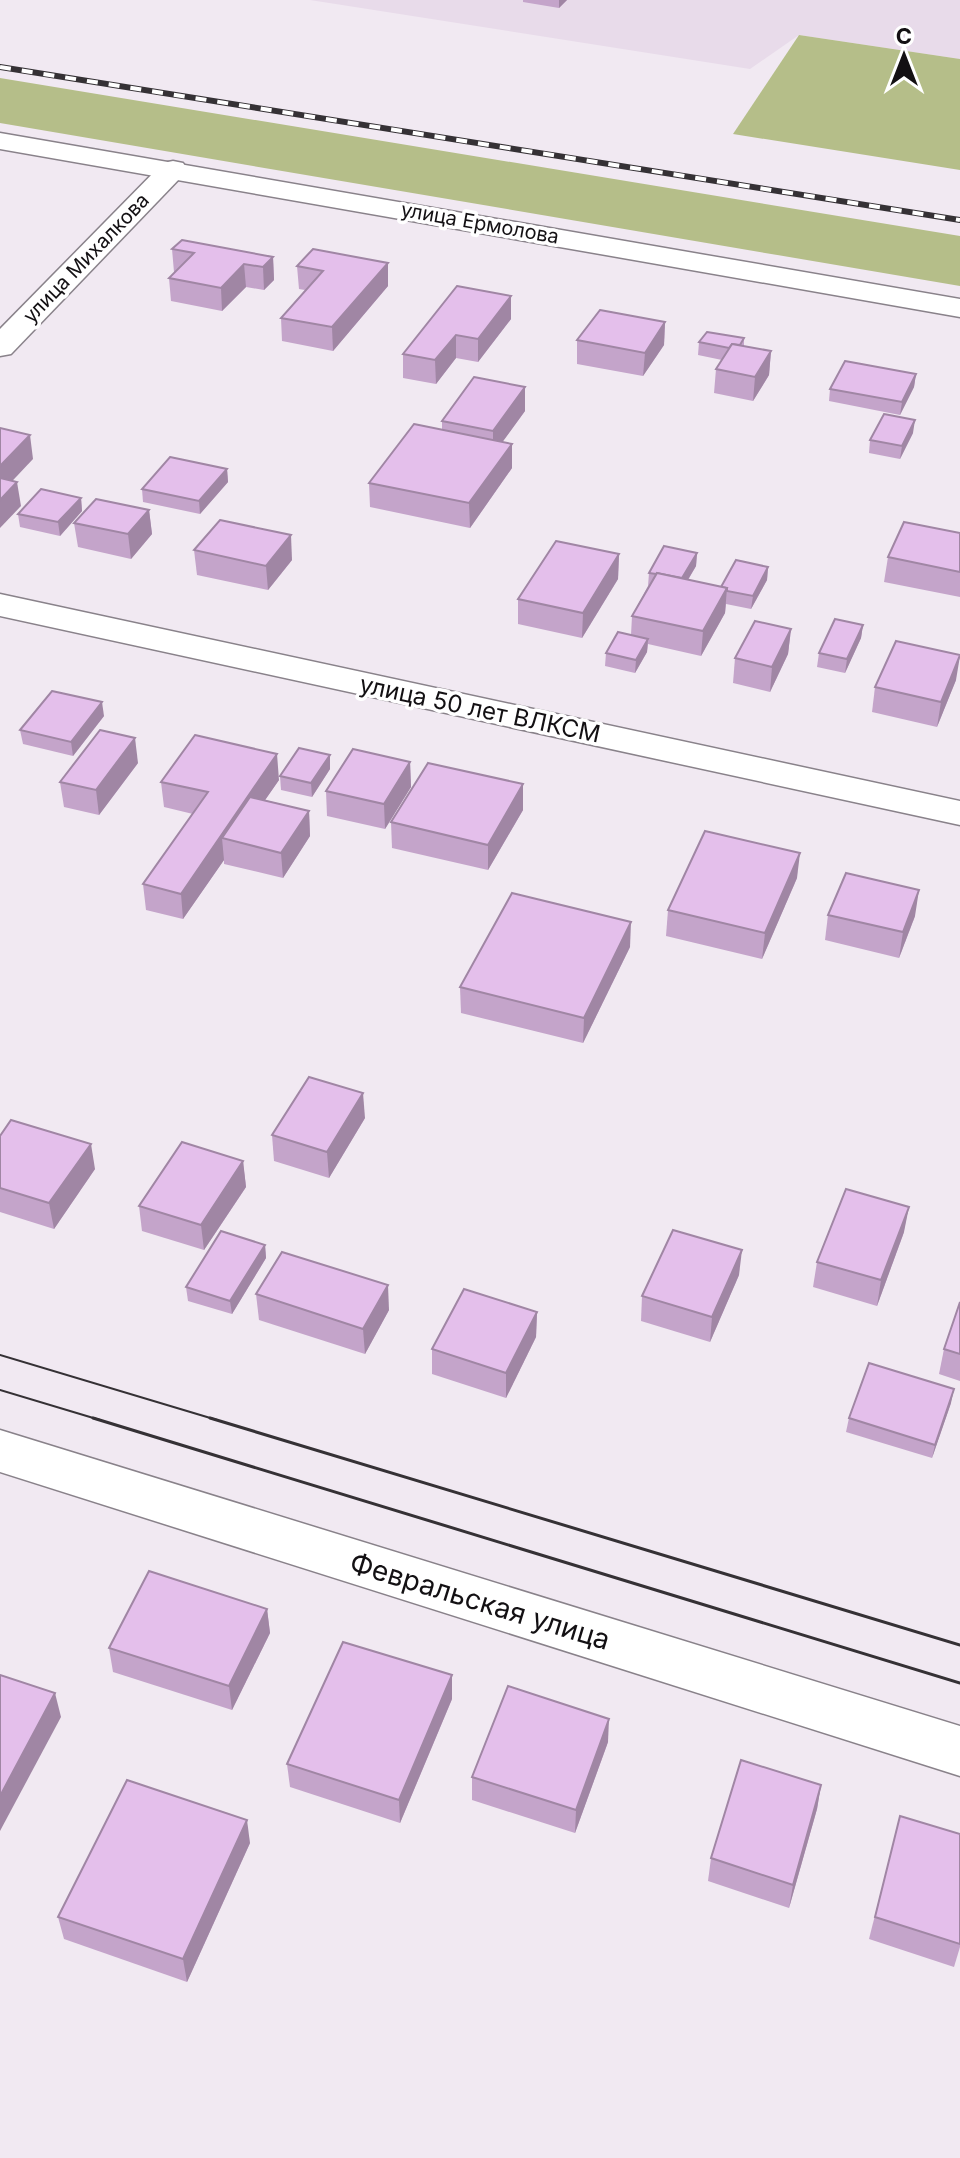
<svg xmlns="http://www.w3.org/2000/svg" width="960" height="2158" font-family="Inter,sans-serif">
<style>
.built{fill:#e8dbea}
.forest{fill:#b5be89}
.lines{fill:none;stroke-linecap:round;stroke-linejoin:round}
.minor-casing{stroke:#89828a;stroke-width:3}
.tertiary-casing{stroke:#89828a;stroke-width:3}
.minor{fill:#fff;fill-rule:evenodd}
.tertiary{fill:#fff;fill-rule:evenodd}
.tram-far1{stroke:#353135;stroke-width:2}
.tram{stroke:#353135;stroke-width:3}
.rail-casing{stroke:#353135;stroke-width:6}
.rail{stroke:#fff;stroke-width:4;stroke-dasharray:11;stroke-linecap:butt}
.wall{fill:#c4a4ca}
.shaded-wall{fill:#a086a4}
.building{fill:#e4bfeb;stroke:#a086a4;stroke-width:2}
.labels{text-anchor:middle;dominant-baseline:central;stroke-width:7;stroke-linejoin:round;paint-order:stroke}
.far-street-label{font-size:20px;fill:#131013;stroke:#fff}
.street-label{font-size:24px;fill:#131013;stroke:#fff}
.near-street-label{font-size:28px;fill:#131013;stroke:#fff}
</style>
<rect width="100%" height="100%" fill="#f1e9f2"/>
<!-- built -->
<polygon class="built" points="310,0 960,0 960,59 799,35 750,69"/>
<!-- forest -->
<g class="forest">
<polygon points="799,35 960,59 960,170 733,134"/>
<polygon points="0,78 960,236 960,286 0,123"/>
</g>
<g class="lines">
<defs>
<g id="minor">
<polygon points="173,161 183,163 187,169 183,175 11,354 0,356 0,329 163,163"/>
<polygon points="0,594 960,801 960,825 0,616"/>
<polygon points="0,1430 960,1726 960,1776 0,1472"/>
</g>
<polygon id="tertiary" points="0,133 960,299 960,317 0,149"/>
</defs>
<!-- minor casing -->
<use href="#minor" class="minor-casing"/>
<!-- tertiary casing -->
<use href="#tertiary" class="tertiary-casing"/>
<!-- minor -->
<use href="#minor" class="minor"/>
<!-- tertiary -->
<use href="#tertiary" class="tertiary"/>
<!-- tram-far1 -->
<g class="tram-far1">
<polyline points="0,1355 217,1420"/>
<polyline points="0,1390 100,1420"/>
</g>
<!-- tram -->
<g class="tram">
<polyline points="93,1418 960,1683"/>
<polyline points="210,1418 960,1645"/>
</g>
<defs>
<polyline id="rail" points="0,67 960,220"/>
</defs>
<!-- rail casing -->
<use href="#rail" class="rail-casing"/>
<!-- rail -->
<use href="#rail" class="rail"/>
</g>
<!-- wall -->
<g class="wall">
<polygon points="523,0 567,0 559,8 523,2"/>
<polygon points="172,249 273,257 274,280 264,290 246,287 222,311 171,301 169,278 175,272 174,272"/>
<polygon points="313,249 388,286 333,351 282,341 281,318 305,290 299,289 297,266"/>
<polygon points="457,286 511,319 478,362 456,358 436,384 403,378 403,354"/>
<polygon points="665,322 664,345 643,376 577,364 577,340"/>
<polygon points="744,338 744,346 771,351 769,375 753,401 714,393 716,369 722,360 698,355 699,342"/>
<polygon points="916,374 914,387 900,415 829,401 830,389"/>
<polygon points="525,387 525,411 502,442 512,468 470,528 370,507 369,483 442,430 442,421"/>
<polygon points="913,433 900,459 869,453 870,440"/>
<polygon points="227,469 228,482 200,514 143,502 142,489"/>
<polygon points="81,498 82,511 60,536 20,527 18,514"/>
<polygon points="149,510 152,534 131,559 78,547 74,523"/>
<polygon points="960,533 960,597 884,582 888,557"/>
<polygon points="194,550 292,560 268,590 197,575"/>
<polygon points="697,553 696,566 688,580 721,587 768,567 767,580 751,609 726,604 725,613 701,656 648,644 647,652 635,673 605,666 606,653 631,635 632,616 648,586 649,573"/>
<polygon points="619,554 618,579 582,638 518,624 518,599"/>
<polygon points="863,625 861,638 845,673 817,667 819,653"/>
<polygon points="791,629 788,654 770,692 733,683 735,658"/>
<polygon points="956,680 937,727 872,712 875,687"/>
<polygon points="104,716 73,756 23,744 20,730"/>
<polygon points="330,755 330,769 312,797 281,790 280,776"/>
<polygon points="410,762 411,787 385,829 327,816 326,791"/>
<polygon points="138,763 99,815 64,807 60,782"/>
<polygon points="279,780 265,800 309,811 310,836 283,878 224,864 224,860 183,919 146,910 143,884 193,814 164,807 161,782"/>
<polygon points="523,784 523,810 488,870 392,848 391,822"/>
<polygon points="797,878 762,959 666,936 668,910"/>
<polygon points="828,915 915,916 899,958 825,940"/>
<polygon points="630,947 583,1043 461,1013 460,987"/>
<polygon points="365,1118 329,1178 274,1161 272,1135"/>
<polygon points="0,1136 95,1169 54,1229 0,1212"/>
<polygon points="243,1161 246,1187 204,1250 142,1231 139,1206"/>
<polygon points="904,1232 877,1306 813,1287 817,1262"/>
<polygon points="265,1245 266,1258 232,1314 188,1301 186,1287"/>
<polygon points="739,1275 710,1342 641,1321 642,1296"/>
<polygon points="256,1294 389,1310 365,1354 259,1320"/>
<polygon points="960,1302 960,1381 939,1374 944,1349"/>
<polygon points="537,1312 536,1337 506,1398 432,1374 432,1349"/>
<polygon points="951,1403 932,1458 846,1432 849,1418"/>
<polygon points="267,1609 270,1633 232,1710 113,1672 109,1648"/>
<polygon points="452,1699 400,1823 290,1787 287,1764"/>
<polygon points="608,1742 575,1833 472,1800 472,1777"/>
<polygon points="821,1785 817,1809 789,1908 708,1881 711,1858"/>
<polygon points="900,1816 960,1834 960,1947 954,1967 869,1939"/>
<polygon points="250,1843 187,1982 64,1939 58,1917"/>
</g>
<!-- shaded-wall -->
<g class="shaded-wall">
<polygon points="559,0 567,0 559,8"/>
<polygon points="273,257 274,280 264,290 263,267"/>
<polygon points="388,263 388,286 333,351 332,327"/>
<polygon points="244,264 246,287 222,311 221,288"/>
<polygon points="511,296 511,319 478,362 478,339"/>
<polygon points="665,322 664,345 643,376 645,353"/>
<polygon points="456,335 456,358 436,384 435,360"/>
<polygon points="771,351 769,375 753,401 755,377"/>
<polygon points="916,374 914,387 900,415 902,402"/>
<polygon points="525,387 525,411 493,455 493,431"/>
<polygon points="915,420 913,433 900,459 902,446"/>
<polygon points="30,435 33,459 0,494 0,466"/>
<polygon points="512,444 512,468 470,528 469,503"/>
<polygon points="227,469 228,482 200,514 199,501"/>
<polygon points="17,482 21,506 0,528 0,500"/>
<polygon points="81,498 82,511 60,536 58,522"/>
<polygon points="149,510 152,534 131,559 128,534"/>
<polygon points="291,535 292,560 268,590 266,566"/>
<polygon points="697,553 696,566 680,593 681,580"/>
<polygon points="619,554 618,579 582,638 583,613"/>
<polygon points="768,567 767,580 751,609 753,596"/>
<polygon points="727,588 725,613 701,656 703,631"/>
<polygon points="863,625 861,638 845,673 847,659"/>
<polygon points="791,629 788,654 770,692 772,667"/>
<polygon points="648,639 647,652 635,673 636,660"/>
<polygon points="960,656 956,680 937,727 941,702"/>
<polygon points="102,702 104,716 73,756 71,742"/>
<polygon points="135,738 138,763 99,815 96,790"/>
<polygon points="277,754 279,780 236,842 222,838 224,860 183,919 181,894"/>
<polygon points="330,755 330,769 312,797 311,783"/>
<polygon points="410,762 411,787 385,829 384,804"/>
<polygon points="523,784 523,810 488,870 488,845"/>
<polygon points="309,811 310,836 283,878 281,853"/>
<polygon points="800,853 797,878 762,959 765,933"/>
<polygon points="919,890 915,916 899,958 903,932"/>
<polygon points="631,922 630,947 583,1043 584,1018"/>
<polygon points="363,1093 365,1118 329,1178 327,1152"/>
<polygon points="91,1144 95,1169 54,1229 49,1203"/>
<polygon points="243,1161 246,1187 204,1250 201,1225"/>
<polygon points="909,1207 904,1232 877,1306 881,1280"/>
<polygon points="265,1245 266,1258 232,1314 230,1301"/>
<polygon points="742,1250 739,1275 710,1342 712,1317"/>
<polygon points="388,1285 389,1310 365,1354 363,1329"/>
<polygon points="537,1312 536,1337 506,1398 506,1373"/>
<polygon points="954,1389 951,1403 932,1458 935,1445"/>
<polygon points="267,1609 270,1633 232,1710 229,1686"/>
<polygon points="452,1675 452,1699 400,1823 399,1800"/>
<polygon points="55,1693 61,1717 0,1831 0,1796"/>
<polygon points="609,1719 608,1742 575,1833 576,1810"/>
<polygon points="821,1785 817,1809 789,1908 793,1885"/>
<polygon points="247,1820 250,1843 187,1982 183,1959"/>
</g>
<!-- building -->
<g class="building">
<polygon points="182,240 273,257 263,267 244,264 221,288 169,278 194,253 172,249"/>
<polygon points="313,249 388,263 332,327 281,318 323,271 297,266"/>
<polygon points="457,286 511,296 478,339 456,335 435,360 403,354"/>
<polygon points="600,310 665,322 645,353 577,340"/>
<polygon points="707,332 744,338 740,345 732,344 729,348 699,342"/>
<polygon points="732,344 771,351 755,377 716,369"/>
<polygon points="845,361 916,374 902,402 830,389"/>
<polygon points="474,377 525,387 493,431 442,421"/>
<polygon points="884,414 915,420 902,446 870,440"/>
<polygon points="414,424 512,444 469,503 369,483"/>
<polygon points="0,428 30,435 0,466"/>
<polygon points="170,457 227,469 199,501 142,489"/>
<polygon points="0,478 17,482 0,500"/>
<polygon points="41,489 81,498 58,522 18,514"/>
<polygon points="96,499 149,510 128,534 74,523"/>
<polygon points="220,520 291,535 266,566 194,550"/>
<polygon points="904,522 960,533 960,572 888,557"/>
<polygon points="556,541 619,554 583,613 518,599"/>
<polygon points="664,546 697,553 682,578 657,573 656,574 649,573"/>
<polygon points="736,560 768,567 753,596 727,591 727,588 721,587"/>
<polygon points="657,573 727,588 703,631 632,616"/>
<polygon points="835,619 863,625 847,659 819,653"/>
<polygon points="755,621 791,629 772,667 735,658"/>
<polygon points="618,632 648,639 636,660 606,653"/>
<polygon points="896,641 960,655 941,702 875,687"/>
<polygon points="52,691 102,702 71,742 20,730"/>
<polygon points="100,730 135,738 96,790 60,782"/>
<polygon points="195,735 277,754 181,894 143,884 208,792 161,782"/>
<polygon points="299,748 330,755 311,783 280,776"/>
<polygon points="353,749 410,762 384,804 326,791"/>
<polygon points="428,763 523,784 488,845 391,822"/>
<polygon points="250,797 309,811 281,853 222,838"/>
<polygon points="705,831 800,853 765,933 668,910"/>
<polygon points="846,873 919,890 903,932 828,915"/>
<polygon points="512,893 631,922 584,1018 460,987"/>
<polygon points="309,1077 363,1093 327,1152 272,1135"/>
<polygon points="11,1120 91,1144 49,1203 0,1188 0,1136"/>
<polygon points="182,1142 243,1161 201,1225 139,1206"/>
<polygon points="846,1189 909,1207 881,1280 817,1262"/>
<polygon points="673,1230 742,1250 712,1317 642,1296"/>
<polygon points="221,1231 265,1245 230,1301 186,1287"/>
<polygon points="282,1252 388,1285 363,1329 256,1294"/>
<polygon points="464,1289 537,1312 506,1373 432,1349"/>
<polygon points="960,1302 960,1354 944,1349"/>
<polygon points="869,1363 954,1389 935,1445 849,1418"/>
<polygon points="149,1571 267,1609 229,1686 109,1648"/>
<polygon points="343,1642 452,1675 399,1800 287,1764"/>
<polygon points="0,1675 55,1693 0,1796"/>
<polygon points="508,1686 609,1719 576,1810 472,1777"/>
<polygon points="741,1760 821,1785 793,1885 711,1858"/>
<polygon points="127,1780 247,1820 183,1959 58,1917"/>
<polygon points="900,1816 960,1834 960,1944 875,1917"/>
</g>
<g class="labels">
<!-- far-street labels -->
<g class="far-street-label">
<text transform="translate(480 223) rotate(10)">улица Ермолова</text>
<text transform="translate(86 258) rotate(-46)">улица Михалкова</text>
</g>
<!-- street labels -->
<g class="street-label">
<text transform="translate(480 709) rotate(12)">улица 50 лет ВЛКСМ</text>
</g>
<!-- near-street labels -->
<g class="near-street-label">
<text transform="translate(480 1601) rotate(17)">Февральская улица</text>
</g>
</g>
<!-- north arrow -->
<g transform="translate(904 56)" stroke="#ffffff" stroke-width="6" paint-order="stroke">
<path d="M0-6L14 30L0 20L-14 30Z" fill="#131013"/>
<text y="-12" font-size="22" font-weight="bold" text-anchor="middle" fill="#131013">С</text>
</g>
</svg>
